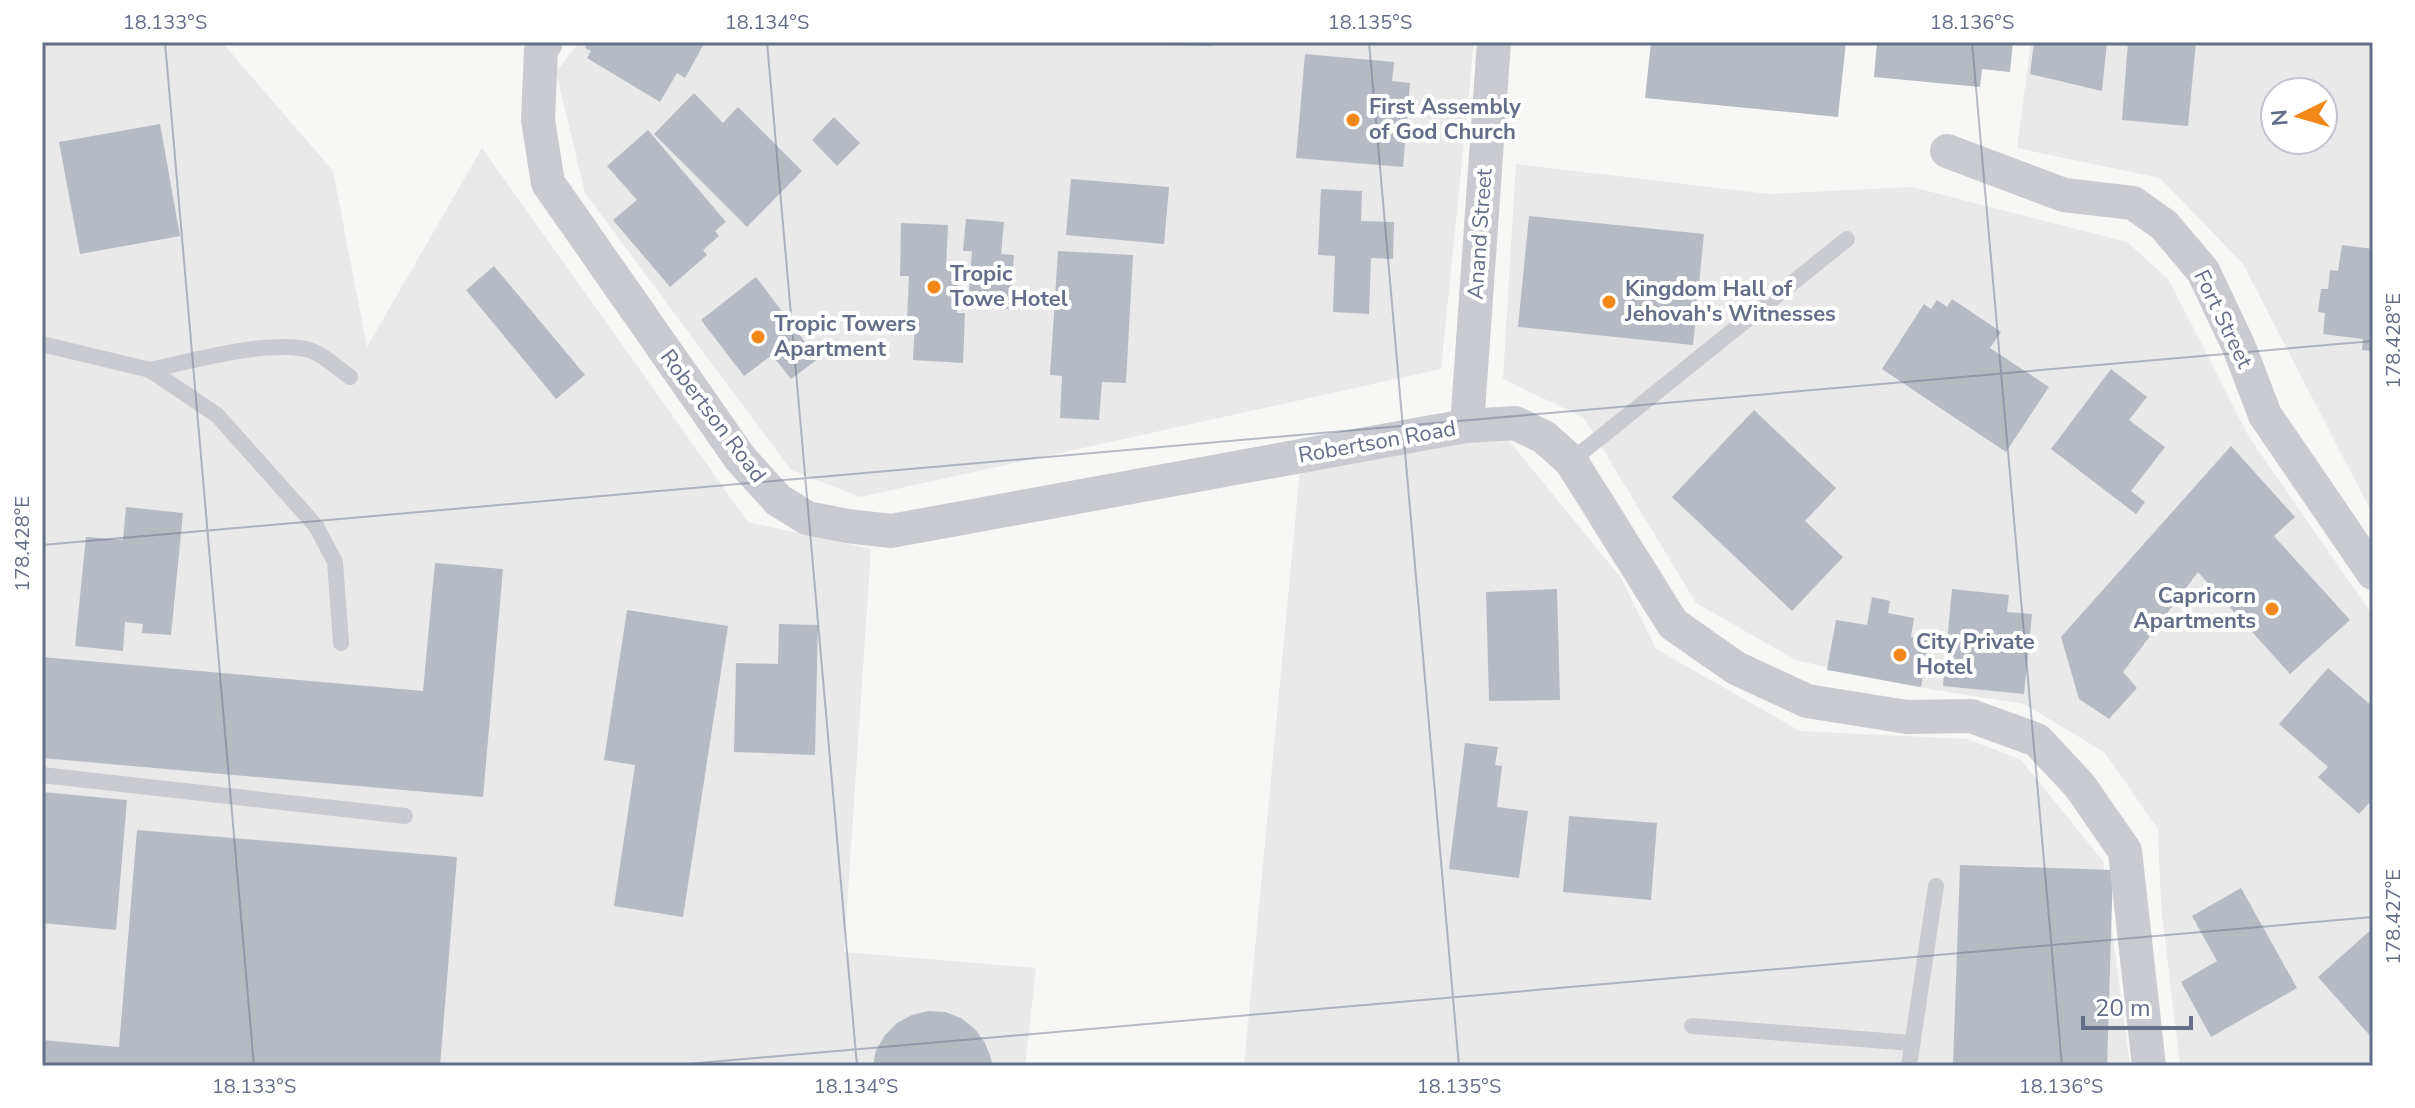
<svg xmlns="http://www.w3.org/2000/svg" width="2415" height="1108" font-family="'Nunito Sans',sans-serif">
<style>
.built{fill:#e8e9e8;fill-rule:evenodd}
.building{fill:#b6bac3}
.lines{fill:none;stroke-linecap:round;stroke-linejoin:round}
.service{stroke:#cacbd0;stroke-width:16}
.minor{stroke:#cacbd0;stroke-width:34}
.ticks{fill:none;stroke:#646e89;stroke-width:2;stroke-opacity:0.45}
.poi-dot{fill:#f3881a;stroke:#fff;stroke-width:3}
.labels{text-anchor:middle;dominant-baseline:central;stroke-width:8;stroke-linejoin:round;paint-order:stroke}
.poi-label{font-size:22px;font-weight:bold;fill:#646e89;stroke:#fff;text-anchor:start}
.street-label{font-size:22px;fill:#646e89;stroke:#fff}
.neatline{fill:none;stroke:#646e89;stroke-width:3}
.ticks-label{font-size:20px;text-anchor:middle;fill:#646e89}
</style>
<rect width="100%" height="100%" fill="#f7f8f5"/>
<!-- built -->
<g class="built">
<polygon points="42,42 222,42 333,171 367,347 482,148 748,522 871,549 844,952 1036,968 1025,1066 42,1066"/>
<polygon points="579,42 1474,42 1441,369 860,497 791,470 585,193 556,72"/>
<path d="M2031,42H2373V515L2243,264L2160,178L2017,148ZM2275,92H2323V140H2275Z"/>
<polygon points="1516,164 1769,194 1912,187 2127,242 2169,280 2249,437 2373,616 2373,1066 2180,1066 2161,905 2158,829 2104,752 2024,704 1904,685 1796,660 1696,603 1584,418 1503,379"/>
<polygon points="1506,437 1621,578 1656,649 1800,731 1968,739 2021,760 2103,861 2130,1066 1244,1066 1300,470"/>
</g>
<!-- building -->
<g class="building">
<polygon points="588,42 705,42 685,78 677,73 660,102 587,58 591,51 585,48"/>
<polygon points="1167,42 1213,42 1213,46 1167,45"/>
<polygon points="1651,42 1846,42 1838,117 1645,98"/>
<polygon points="1877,42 2013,42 2010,72 1982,69 1980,87 1874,77"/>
<polygon points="2034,42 2107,42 2102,91 2030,74"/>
<polygon points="2128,42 2196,42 2188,126 2122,120"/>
<polygon points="1305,54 1394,62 1392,81 1410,83 1403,167 1296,158"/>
<polygon points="694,93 723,123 738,107 802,171 747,227 654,134"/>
<polygon points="834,117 860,143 837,166 812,140"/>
<polygon points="160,124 180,236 80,254 59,142"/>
<polygon points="648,130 726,222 715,231 719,236 703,250 707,255 670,287 613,220 637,200 607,166"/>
<polygon points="1071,179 1169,187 1164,244 1066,235"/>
<polygon points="1321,189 1362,191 1361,221 1394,222 1393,259 1371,258 1369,314 1333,312 1335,256 1318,255"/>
<polygon points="1529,216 1704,234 1693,345 1518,327"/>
<polygon points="966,219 1004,222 1001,254 1014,255 1010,309 968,306 972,251 963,251"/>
<polygon points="901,223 948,225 946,268 959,269 957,313 965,313 963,363 913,360 915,320 907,320 909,276 900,276"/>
<polygon points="2342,245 2373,249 2373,351 2362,350 2363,339 2323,334 2325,313 2318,312 2321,289 2328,289 2330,270 2338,271"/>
<polygon points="1058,251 1133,255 1126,383 1102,382 1099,420 1060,418 1062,376 1050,375"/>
<polygon points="494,266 585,375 556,399 466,290"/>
<polygon points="756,277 818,359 791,379 772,355 744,376 701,320"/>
<polygon points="1952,299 2001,332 1990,348 2049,387 2006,452 1882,369 1924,304 1931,309 1937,300 1947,307"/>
<polygon points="2111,369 2147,397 2129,420 2165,447 2131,491 2145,502 2136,514 2051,449"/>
<polygon points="1754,410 1836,488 1805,521 1843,557 1792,611 1672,497"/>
<polygon points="2231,446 2295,517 2274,536 2350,620 2290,674 2198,572 2123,672 2137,688 2109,719 2079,699 2061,637"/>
<polygon points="126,507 183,513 171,635 142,633 143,624 125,622 123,651 75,646 86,537 123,540"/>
<polygon points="435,563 503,569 483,797 42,758 42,657 423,691"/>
<polygon points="1557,589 1560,700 1489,701 1486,592"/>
<polygon points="1952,589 2009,595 2007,612 2032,614 2024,694 1943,686"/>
<polygon points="1872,597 1890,601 1888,613 1914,618 1911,637 1929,640 1921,687 1827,670 1836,620 1867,625"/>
<polygon points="627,610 728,626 683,917 614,906 635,765 604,760"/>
<polygon points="779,624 818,625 815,755 734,752 736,663 778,664"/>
<polygon points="2328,668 2373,707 2373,807 2369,803 2359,814 2318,777 2328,767 2279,724"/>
<polygon points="1465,743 1498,747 1495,765 1502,766 1497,807 1528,811 1519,878 1449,869"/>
<polygon points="42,792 127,800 116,930 42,923"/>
<polygon points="1569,816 1657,823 1651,900 1563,892"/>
<polygon points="137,830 457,857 440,1066 42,1066 42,1040 119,1047"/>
<polygon points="1960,865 2113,870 2107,1066 1953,1066"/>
<polygon points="2241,888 2297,988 2211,1037 2181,982 2217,961 2192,916"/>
<polygon points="2373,928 2373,1039 2318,977"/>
<polygon points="928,1011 945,1012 961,1018 975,1029 985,1043 991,1058 992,1066 873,1066 876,1050 885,1035 897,1023 912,1015"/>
</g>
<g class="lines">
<!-- service -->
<g class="service">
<polyline points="42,344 150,370 217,415 316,526 335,562 341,643"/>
<path d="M150,370C192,361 268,339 309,350C323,354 339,369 350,377"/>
<polyline points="1571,461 1847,239"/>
<polyline points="42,775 405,816"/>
<polyline points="1692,1026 1912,1043"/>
<polyline points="1909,1066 1936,886"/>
</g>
<!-- minor -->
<g class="minor">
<polyline points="546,42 541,50 538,120 548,183 740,458 778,500 807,518 847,526 891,531 1432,432 1467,426 1515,423 1544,437 1571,461 1673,624 1736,668 1807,701 1907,717 1971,716 2037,740 2080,786 2125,851 2149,1066"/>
<polyline points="1947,151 2064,195 2133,203 2164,225 2203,271 2239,347 2265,415 2373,573"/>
<polyline points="1467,426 1494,42"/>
</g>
</g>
<!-- ticks -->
<path class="ticks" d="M165,42L254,1066M767,42L857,1066M1369,42L1459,1066M1972,42L2062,1066M42,545L2373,341M665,1066L2373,917"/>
<!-- markers -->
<g class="poi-dot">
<circle cx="1353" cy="120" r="8"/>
<circle cx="934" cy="287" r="8"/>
<circle cx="1609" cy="302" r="8"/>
<circle cx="758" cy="337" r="8"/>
<circle cx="2272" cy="609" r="8"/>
<circle cx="1900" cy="655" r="8"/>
</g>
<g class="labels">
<!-- poi labels -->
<g class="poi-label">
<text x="1369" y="107">First Assembly<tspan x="1369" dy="25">of God Church</tspan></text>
<text x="950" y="274">Tropic<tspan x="950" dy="25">Towe Hotel</tspan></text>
<text x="1625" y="289">Kingdom Hall of<tspan x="1625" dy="25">Jehovah's Witnesses</tspan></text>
<text x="774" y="324">Tropic Towers<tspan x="774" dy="25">Apartment</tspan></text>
<text x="2256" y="596" text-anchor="end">Capricorn<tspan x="2256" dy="25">Apartments</tspan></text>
<text x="1916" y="642">City Private<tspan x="1916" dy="25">Hotel</tspan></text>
</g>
<!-- street labels -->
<g class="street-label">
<text transform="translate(1480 234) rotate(-86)">Anand Street</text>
<text transform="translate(2223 319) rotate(64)">Fort Street</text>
<text transform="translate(713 416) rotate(53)">Robertson Road</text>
<text transform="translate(1377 442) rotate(-10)">Robertson Road</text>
</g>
</g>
<!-- border -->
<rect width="2415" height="1108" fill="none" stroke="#ffffff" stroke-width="88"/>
<!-- north arrow -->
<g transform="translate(2299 116) rotate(265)"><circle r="38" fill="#ffffff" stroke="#c1c5d0" stroke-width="2"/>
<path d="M0-6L14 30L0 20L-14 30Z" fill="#f3881a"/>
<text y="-12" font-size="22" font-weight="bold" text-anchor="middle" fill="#646e89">N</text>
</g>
<!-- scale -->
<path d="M2083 1016v12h108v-12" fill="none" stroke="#646e89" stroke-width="4"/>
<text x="2095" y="1016" font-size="24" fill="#646e89" stroke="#ffffff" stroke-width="6" paint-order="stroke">20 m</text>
<rect x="44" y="44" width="2327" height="1020" class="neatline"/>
<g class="ticks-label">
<text x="165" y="29">18.133°S</text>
<text x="767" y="29">18.134°S</text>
<text x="1370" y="29">18.135°S</text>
<text x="1972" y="29">18.136°S</text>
<text transform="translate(2393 341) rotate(-90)" y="7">178.428°E</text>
<text transform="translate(22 544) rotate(-90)" y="7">178.428°E</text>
<text transform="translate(2393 917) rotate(-90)" y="7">178.427°E</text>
<text x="254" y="1093">18.133°S</text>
<text x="856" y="1093">18.134°S</text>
<text x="1459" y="1093">18.135°S</text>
<text x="2061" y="1093">18.136°S</text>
</g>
</svg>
